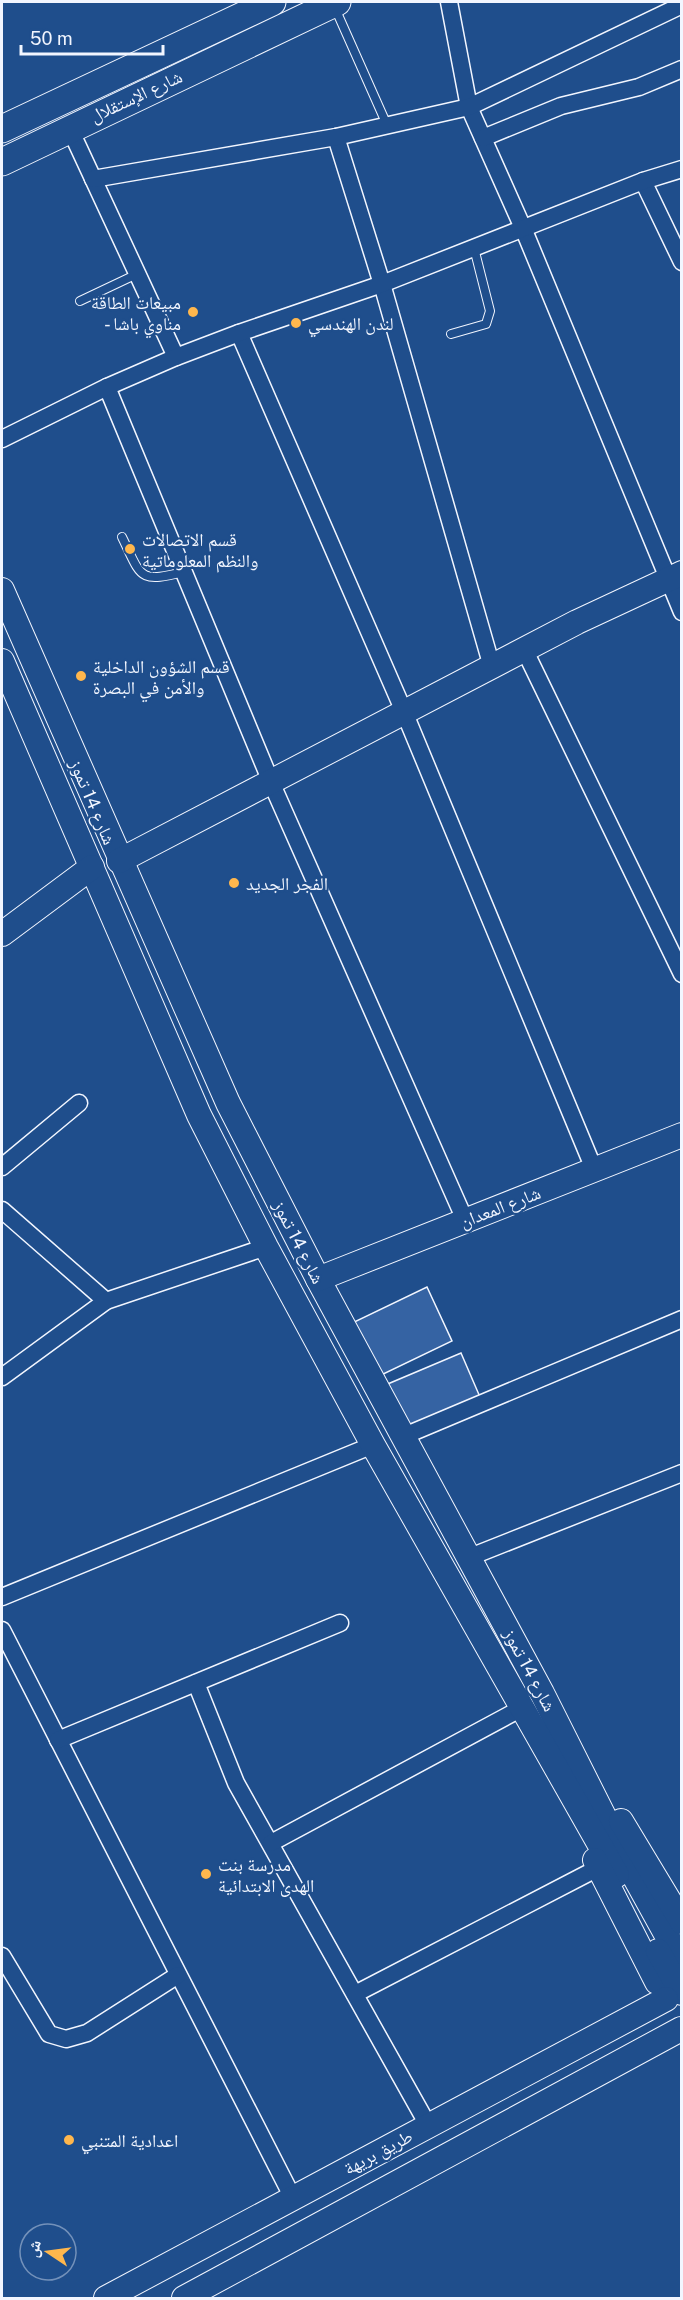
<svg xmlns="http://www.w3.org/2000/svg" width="683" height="2300" font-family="'Public Sans','Noto Naskh Arabic',sans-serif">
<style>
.building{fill:#3563a3;stroke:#f2f6ff;stroke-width:1.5}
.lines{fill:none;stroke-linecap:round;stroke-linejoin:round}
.lane-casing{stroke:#f2f6ff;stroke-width:10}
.street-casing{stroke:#f2f6ff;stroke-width:19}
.secondary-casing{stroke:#f2f6ff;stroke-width:26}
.primary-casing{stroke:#f2f6ff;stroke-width:29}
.lane{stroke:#1f4e8c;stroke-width:8}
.street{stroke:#1f4e8c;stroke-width:16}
.secondary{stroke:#1f4e8c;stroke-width:24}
.primary{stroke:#1f4e8c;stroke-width:27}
.poi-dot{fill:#ffb74d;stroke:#1f4e8c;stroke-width:2}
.labels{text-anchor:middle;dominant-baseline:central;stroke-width:4.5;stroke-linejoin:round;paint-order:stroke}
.street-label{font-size:18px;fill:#f2f6ff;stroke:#1f4e8c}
.poi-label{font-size:18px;fill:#f2f6ff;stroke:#1f4e8c;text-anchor:start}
</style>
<rect width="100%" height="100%" fill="#1f4e8c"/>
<!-- building -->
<g class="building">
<polygon points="427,1287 452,1341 375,1378 350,1324"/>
<polygon points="461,1353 480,1397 402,1430 383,1386"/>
</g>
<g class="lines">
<defs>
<g id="lane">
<polyline points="335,8 387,125"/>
<polyline points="80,301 137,274"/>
<polyline points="451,334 486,324 490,311 474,248"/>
<path d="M122,537C142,578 138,583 184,572"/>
</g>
<g id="street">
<polyline points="449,2 469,107 523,228 682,612"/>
<polyline points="69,127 176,357"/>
<polyline points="336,137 382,284 492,667"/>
<polyline points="483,138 561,106 639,87 682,69"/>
<polyline points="93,179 336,137 469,107 682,5"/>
<polyline points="643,181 682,262"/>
<polyline points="239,333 405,714 594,1169"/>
<polyline points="107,387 271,782 465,1220"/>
<polyline points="2,439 107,387 176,357 239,333 382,284 643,181 682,169"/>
<polyline points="524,649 682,974"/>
<polyline points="2,1167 79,1103"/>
<polyline points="2,1210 106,1301"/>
<polyline points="2,1377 106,1301 266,1247"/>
<polyline points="404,1436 682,1319"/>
<polyline points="470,1557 682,1473"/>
<polyline points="2,1597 373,1445"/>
<polyline points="2,1630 293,2198"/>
<polyline points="196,1683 236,1783 428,2125"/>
<polyline points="58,1740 340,1623"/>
<polyline points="271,1843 522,1708"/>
<polyline points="2,1956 49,2034 66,2039 87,2033 178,1975"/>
<polyline points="355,1994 598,1868"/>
</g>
<g id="secondary">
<polyline points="2,590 228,1103 318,1279 542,1693 634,1876 682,1963"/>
<polyline points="2,661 199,1115 266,1247 373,1445 617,1875"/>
<polyline points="119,861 577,622 682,573"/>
<polyline points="2,934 92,867"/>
<polyline points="318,1279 682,1135"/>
<polyline points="621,1821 682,1922"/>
<polyline points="595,1860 657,1982"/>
<polyline points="658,1951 682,1993"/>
<polyline points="106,2298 666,1999"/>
<polyline points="184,2298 681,2029"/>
</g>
<g id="primary">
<polyline points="2,129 272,2"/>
<polyline points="2,162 337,2"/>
</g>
</defs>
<!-- lane casing -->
<use href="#lane" class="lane-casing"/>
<!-- street casing -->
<use href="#street" class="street-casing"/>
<!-- secondary casing -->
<use href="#secondary" class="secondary-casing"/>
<!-- primary casing -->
<use href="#primary" class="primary-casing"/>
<!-- lane -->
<use href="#lane" class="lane"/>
<!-- street -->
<use href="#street" class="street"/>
<!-- secondary -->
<use href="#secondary" class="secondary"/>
<!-- primary -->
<use href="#primary" class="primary"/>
</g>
<!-- markers -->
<g class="poi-dot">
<circle cx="193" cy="312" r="6"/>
<circle cx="296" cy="323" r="6"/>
<circle cx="130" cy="549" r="6"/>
<circle cx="81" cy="676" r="6"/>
<circle cx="234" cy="883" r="6"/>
<circle cx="206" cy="1874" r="6"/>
<circle cx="69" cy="2140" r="6"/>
</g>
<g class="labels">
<!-- street labels -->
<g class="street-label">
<text transform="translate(136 96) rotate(-25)">شارع الإستقلال</text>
<text transform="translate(93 802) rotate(67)">شارع 14 تموز</text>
<text transform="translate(500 1207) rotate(-21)">شارع المعدان</text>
<text transform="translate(299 1242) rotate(63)">شارع 14 تموز</text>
<text transform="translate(530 1670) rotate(62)">شارع 14 تموز</text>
<text transform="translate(378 2152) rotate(-28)">طريق بريهة</text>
</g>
<!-- poi labels -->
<g class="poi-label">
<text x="181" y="302" text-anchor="end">مبيعات الطاقة<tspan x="181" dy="21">- مناوي باشا</tspan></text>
<text x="308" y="323">لندن الهندسي</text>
<text x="142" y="539">قسم الاتصالات<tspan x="142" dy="21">والنظم المعلوماتية</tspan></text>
<text x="93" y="666">قسم الشؤون الداخلية<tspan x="93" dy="21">والأمن في البصرة</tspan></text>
<text x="246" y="883">الفجر الجديد</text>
<text x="218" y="1864">مدرسة بنت<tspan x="218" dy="21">الهدى اﻻبتدائية</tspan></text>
<text x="81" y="2140">اعدادية المتنبي</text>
</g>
</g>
<!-- border -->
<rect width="683" height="2300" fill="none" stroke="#f2f6ff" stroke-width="6"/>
<!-- north arrow -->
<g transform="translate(48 2252) rotate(283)"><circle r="28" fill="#1f4e8c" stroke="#7391ba" stroke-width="1.5"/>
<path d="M0-4.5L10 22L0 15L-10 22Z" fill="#ffb74d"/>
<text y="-9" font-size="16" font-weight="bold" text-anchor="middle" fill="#f2f6ff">ش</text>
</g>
<!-- scale -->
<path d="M21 45v9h142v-9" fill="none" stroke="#f2f6ff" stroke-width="3"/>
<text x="30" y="45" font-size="18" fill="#f2f6ff" stroke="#1f4e8c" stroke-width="4.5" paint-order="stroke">50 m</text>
</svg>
